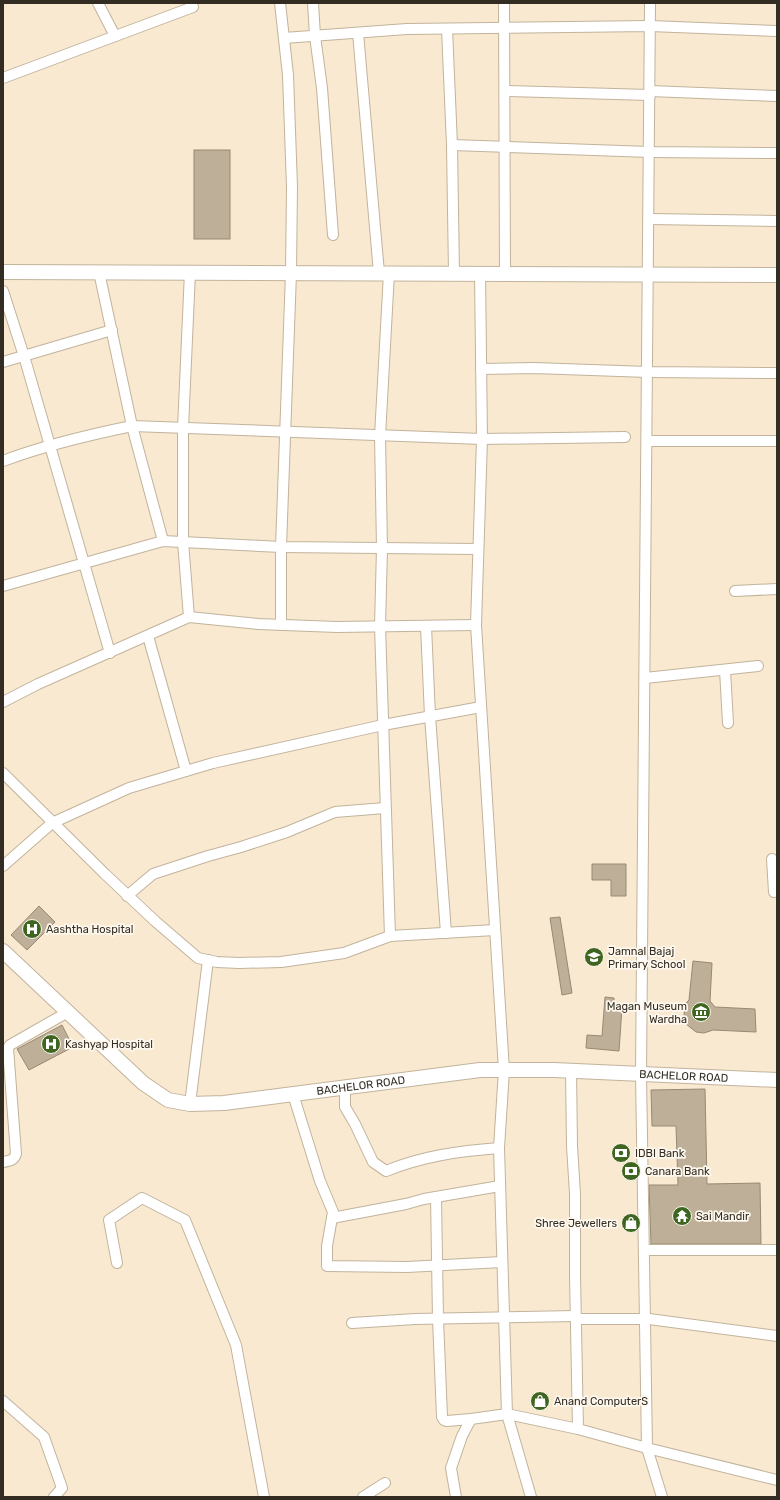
<svg xmlns="http://www.w3.org/2000/svg" width="780" height="1500" font-family="Rubik,sans-serif">
<style>
.building{fill:#beaf98;stroke:#988973}
.lines{fill:none;stroke-linecap:round;stroke-linejoin:round}
.street-casing{stroke:#c2b39c;stroke-width:12}
.secondary-casing{stroke:#c2b39c;stroke-width:16}
.street{stroke:#fff;stroke-width:10}
.secondary{stroke:#fff;stroke-width:14}
.labels{text-anchor:middle;dominant-baseline:central;stroke-width:3.5;stroke-linejoin:round;paint-order:stroke}
.poi-label{font-size:11px;fill:#322c23;stroke:#fef8ee;text-anchor:start}
.street-label{font-size:11px;fill:#322c23;stroke:#fef8ee}
</style>
<rect width="100%" height="100%" fill="#f9e9d1"/>
<!-- building -->
<g class="building">
<rect x="194" y="150" width="36" height="89"/>
<polygon points="592,864 626,864 626,896 611,896 611,880 592,880"/>
<polygon points="39,906 55,922 27,950 11,935"/>
<polygon points="560,917 572,993 562,995 550,918"/>
<polygon points="693,961 712,963 710,1001 715,1007 755,1009 756,1032 713,1030 704,1033 696,1032 686,1024 684,1015 685,1004 689,1000"/>
<polygon points="605,997 614,998 614,1007 622,1008 619,1051 586,1048 587,1035 602,1036"/>
<polygon points="62,1025 73,1047 29,1070 17,1049"/>
<polygon points="705,1089 707,1184 760,1183 761,1244 651,1244 649,1185 678,1185 676,1126 652,1126 651,1090"/>
</g>
<g class="lines">
<defs>
<g id="street">
<polyline points="98,3 115,36"/>
<polyline points="280,3 288,75 292,187 291,273 281,547 281,625"/>
<polyline points="313,3 315,36 322,88 333,235"/>
<polyline points="504,3 505,273"/>
<polyline points="650,3 641,1074 647,1448 662,1497"/>
<polyline points="447,29 452,145 454,273"/>
<polyline points="358,33 379,273"/>
<polyline points="284,38 407,29 650,26 777,31"/>
<polyline points="3,78 193,7 191,3"/>
<polyline points="505,91 650,95"/>
<polyline points="650,91 777,96"/>
<polyline points="452,145 650,152 777,153"/>
<polyline points="649,219 777,221"/>
<polyline points="99,272 132,426 163,541"/>
<polyline points="389,273 380,436 382,548 380,626 390,936"/>
<polyline points="480,273 482,439 476,625 504,1070 499,1148 507,1414 531,1497"/>
<polyline points="3,291 24,356 110,653"/>
<polyline points="3,362 112,330"/>
<polyline points="481,369 534,368 648,372 777,373"/>
<polyline points="647,441 777,441"/>
<path d="M3,461C45,445 88,435 132,426L482,439L625,437"/>
<polyline points="3,586 163,541 281,547 478,549"/>
<polyline points="735,591 777,589"/>
<polyline points="189,617 183,542 183,428 190,272"/>
<polyline points="426,626 430,716 446,933"/>
<polyline points="148,636 186,771"/>
<polyline points="725,670 728,723"/>
<polyline points="645,678 758,666"/>
<polyline points="3,702 38,684 189,617 258,624 337,627 476,625"/>
<polyline points="3,773 105,874 155,921 198,958 217,962 239,963 281,962 344,953 390,936 495,930"/>
<polyline points="772,859 774,892 777,891"/>
<polyline points="3,866 52,823 129,788 213,763 383,725 481,707"/>
<polyline points="127,896 153,874 208,856 241,847 287,832 335,812 385,808"/>
<polyline points="571,1070 572,1146 575,1194 575,1276 578,1429"/>
<path d="M345,1087V1107L355,1124L373,1162L386,1171C423,1156 459,1151 499,1148"/>
<polyline points="293,1094 320,1181 333,1212 327,1246 327,1266 407,1267 502,1262"/>
<polyline points="190,1104 208,960"/>
<path d="M3,1162C10,1161 14,1160 16,1154L8,1048L10,1045L68,1012"/>
<polyline points="436,1197 438,1319 442,1417 444,1420 447,1421 471,1419"/>
<polyline points="332,1218 406,1204 424,1199 500,1186"/>
<polyline points="644,1250 777,1250"/>
<polyline points="117,1263 109,1220 142,1198 185,1220 236,1345 264,1497"/>
<polyline points="576,1319 649,1319 777,1336"/>
<polyline points="352,1323 415,1319 576,1316"/>
<polyline points="3,1401 44,1437 62,1488 54,1497"/>
<polyline points="363,1497 385,1483"/>
<polyline points="456,1497 451,1468 462,1436 471,1419 507,1414 578,1429 647,1448 777,1480"/>
</g>
<g id="secondary">
<polyline points="3,272 777,275"/>
<path id="s1" d="M3,951L143,1083L168,1100L190,1104L224,1103L480,1070H554L777,1080"/>
</g>
</defs>
<!-- street casing -->
<use href="#street" class="street-casing"/>
<!-- secondary casing -->
<use href="#secondary" class="secondary-casing"/>
<!-- street -->
<use href="#street" class="street"/>
<!-- secondary -->
<use href="#secondary" class="secondary"/>
</g>
<!-- icons -->
<defs>
<symbol id="hospital-disc" viewBox="-11 -11 22 22"><circle r="9.5" fill="#3e6621" stroke="#fef8ee"/><path d="M-5-5h3v3.5h4V-5h3V5h-3V1.5h-4V5h-3Z" fill="#fff"/></symbol>
<symbol id="school-disc" viewBox="-11 -11 22 22"><circle r="9.5" fill="#3e6621" stroke="#fef8ee"/><path d="M0-5L7-2L0 1L-7-2ZM-4 1L0 2.5L4 1V4Q0 6-4 4Z" fill="#fff"/></symbol>
<symbol id="museum-disc" viewBox="-11 -11 22 22"><circle r="9.5" fill="#3e6621" stroke="#fef8ee"/><path d="M0-6L6-3V-2H-6V-3ZM-5-1h2V3h-2ZM-1-1h2V3h-2ZM3-1h2V3H3ZM-6 4H6V6H-6Z" fill="#fff"/></symbol>
<symbol id="bank-disc" viewBox="-11 -11 22 22"><circle r="9.5" fill="#3e6621" stroke="#fef8ee"/><path d="M-6-4H6V4H-6ZM0-2.3a2.3 2.3 0 1 0 0 4.6a2.3 2.3 0 1 0 0-4.6Z" fill="#fff"/></symbol>
<symbol id="temple-disc" viewBox="-11 -11 22 22"><circle r="9.5" fill="#3e6621" stroke="#fef8ee"/><path d="M0-6L5-2H3V0L6.5 2.5H4V6H1.5V3h-3V6H-4V2.5H-6.5L-3 0V-2H-5Z" fill="#fff"/></symbol>
<symbol id="shop-disc" viewBox="-11 -11 22 22"><circle r="9.5" fill="#3e6621" stroke="#fef8ee"/><path d="M-5-2.5h2.3a2.7 3.5 0 0 1 5.4 0H5L5.5 6h-11ZM-1.5-2.5h3a1.5 2.3 0 0 0-3 0Z" fill="#fff"/></symbol>
</defs>
<g fill-rule="evenodd">
<use href="#hospital-disc" x="21" y="918" width="22" height="22"/>
<use href="#school-disc" x="583" y="946" width="22" height="22"/>
<use href="#museum-disc" x="690" y="1001" width="22" height="22"/>
<use href="#hospital-disc" x="40" y="1033" width="22" height="22"/>
<use href="#bank-disc" x="610" y="1142" width="22" height="22"/>
<use href="#bank-disc" x="620" y="1160" width="22" height="22"/>
<use href="#temple-disc" x="671" y="1205" width="22" height="22"/>
<use href="#shop-disc" x="620" y="1212" width="22" height="22"/>
<use href="#shop-disc" x="529" y="1390" width="22" height="22"/>
</g>
<g class="labels">
<!-- poi labels -->
<g class="poi-label">
<text x="46" y="929">Aashtha Hospital</text>
<text x="608" y="951">Jamnal Bajaj<tspan x="608" dy="13">Primary School</tspan></text>
<text x="687" y="1006" text-anchor="end">Magan Museum<tspan x="687" dy="13">Wardha</tspan></text>
<text x="65" y="1044">Kashyap Hospital</text>
<text x="635" y="1153">IDBI Bank</text>
<text x="645" y="1171">Canara Bank</text>
<text x="696" y="1216">Sai Mandir</text>
<text x="617" y="1223" text-anchor="end">Shree Jewellers</text>
<text x="554" y="1401">Anand ComputerS</text>
</g>
<!-- street labels -->
<g class="street-label">
<text stroke="none"><textPath href="#s1" startOffset="741">BACHELOR ROAD</textPath></text>
<text stroke="none"><textPath href="#s1" startOffset="417">BACHELOR ROAD</textPath></text>
</g>
</g>
<!-- border -->
<rect width="780" height="1500" fill="none" stroke="#322c23" stroke-width="8"/>
</svg>
